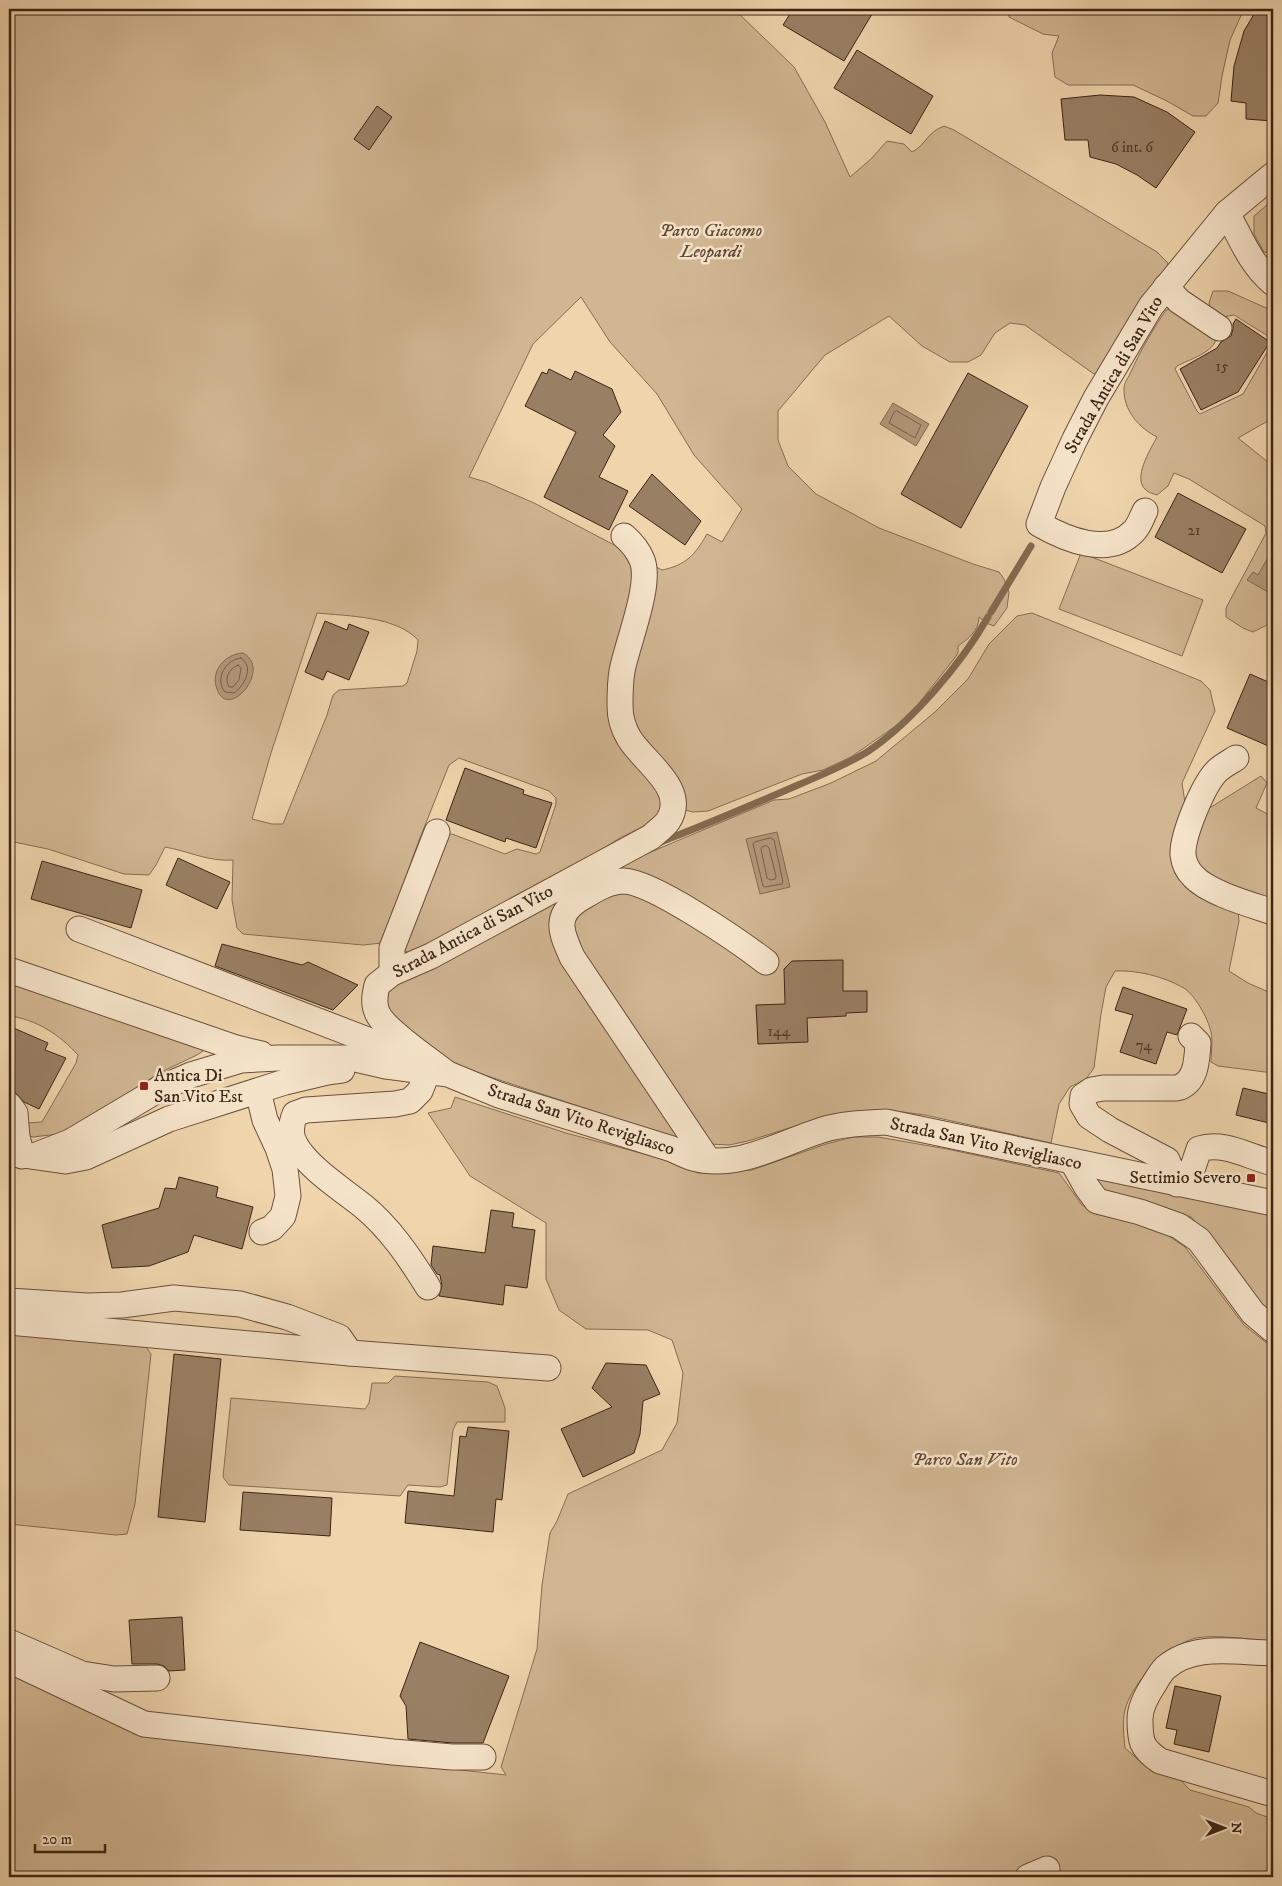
<svg xmlns="http://www.w3.org/2000/svg" width="1282" height="1886" font-family="'IM FELL DW Pica',serif">
<style>
.green{fill:#d1b692;stroke:#866d54;fill-rule:evenodd}
.water{fill:#b29879;stroke:#836a51}
.lines{fill:none;stroke-linecap:round;stroke-linejoin:round}
.shore{stroke:#775e48;stroke-width:1}
.stream{stroke:#836a51;stroke-width:7}
.building{fill:#998064;stroke:#3c2416}
.minor-casing{stroke:#69503c;stroke-width:27}
.minor{stroke:#f5e3c9;stroke-width:25}
.poi-dot{fill:#8f2418;stroke:#f5e3c9;stroke-width:2}
.labels{text-anchor:middle;dominant-baseline:central;stroke-width:5;stroke-linejoin:round;paint-order:stroke}
.number-label{font-size:15px;fill:#533b2a}
.park-label{font-size:18px;font-style:italic;fill:#614835;stroke:#f5e3c9}
.street-label{font-size:18px;fill:#3c2416;stroke:#f5e3c9}
.poi-label{font-size:18px;fill:#3c2416;stroke:#f5e3c9;text-anchor:start}
</style>
<rect width="100%" height="100%" fill="#efd4ac"/>
<filter id="stains"><feTurbulence type="fractalNoise" baseFrequency=".004" numOctaves="4"/><feColorMatrix values="0 0 0 0 .2 0 0 0 0 .09 0 0 0 0 .02 0 0 0 .5 -.17"/></filter>
<radialGradient id="worn" r=".72"><stop offset=".6" stop-color="#630" stop-opacity="0"/><stop offset="1" stop-color="#630" stop-opacity=".3"/></radialGradient>
<!-- green -->
<g class="green">
<path d="M9,9H734L794,67L825,122L850,177L871,159L887,141L904,144L912,152C927,144 926,133 944,126L954,130L1157,252L1168,263L1167,274L1105,372L1094,374L1025,325L1010,323L995,333L981,355L968,362H950L922,346L889,316L825,355L778,411V440L788,466L816,494L879,528L973,564L999,572L1004,579L1009,592L1007,608L994,626L986,623L979,617C979,631 968,639 958,646V653L954,659L915,708L897,725L851,757L823,770L802,774L708,811L693,812L685,810L658,819L620,838L554,879L414,955L405,951V935L446,834H452L505,854L517,849L536,854L540,852L556,804V798L549,791L459,758L449,765L418,843L382,943L363,945L243,934L237,928L232,900L233,860C209,862 188,851 165,847L156,865L149,875L124,874L48,849L9,841ZM581,297L610,342L657,394L694,455L742,509L722,542L707,534C695,555 686,565 662,570L534,503L486,482L469,477L533,344ZM317,613C347,616 396,616 418,640L417,651L407,683L403,686L339,690L333,695L327,715L283,824H272L252,819L271,753Z"/>
<polygon points="1008,9 1244,9 1230,40 1222,76 1218,103 1206,116 1193,116 1167,101 1133,85 1068,85 1055,77 1052,53 1059,36 1043,34 1009,17"/>
<polygon points="1273,200 1273,254 1264,252 1254,234 1254,216"/>
<polygon points="1213,291 1228,291 1273,311 1273,339 1234,315 1223,317 1212,312 1209,303"/>
<path d="M1177,309L1216,338C1215,352 1188,360 1177,366L1175,369L1197,411L1200,414L1243,394L1273,342V418L1238,438L1273,466V622L1253,632L1243,628L1226,617V608L1266,533L1265,526L1189,479L1174,473L1168,486L1157,495C1154,494 1149,493 1146,490C1132,479 1150,450 1157,437C1139,428 1123,410 1124,388C1124,383 1128,378 1130,374C1140,351 1152,331 1166,310Z"/>
<polygon points="1081,553 1203,600 1182,656 1059,609"/>
<path d="M1032,613L1201,681L1210,690L1215,711L1182,783L1186,809L1175,843L1238,911L1239,921L1229,971L1248,983L1273,994V1073L1218,1066L1211,1062C1211,1053 1213,1041 1211,1032C1208,1018 1194,993 1182,987C1162,976 1137,970 1115,971L1106,987L1101,1014L1094,1068L1086,1079L1070,1087L1059,1104L1051,1143L925,1115L888,1110L834,1114L748,1141L729,1145L690,1143L433,1058L390,1013L386,999L390,989L401,981L613,868L774,800L789,799L831,783L876,761L935,712L968,679L989,644L1017,616Z"/>
<polygon points="1261,776 1267,783 1256,808 1273,817 1273,903 1205,879 1191,849 1203,812"/>
<path d="M9,977L204,1048L203,1051L197,1055L157,1074L76,1132L33,1137L26,1135L27,1123L42,1122L76,1063L78,1055C60,1035 36,1019 9,1016Z"/>
<path d="M455,1097L566,1133L663,1159L699,1173L752,1170L826,1144L853,1137H878L947,1149L1059,1173L1082,1205L1096,1214L1138,1223L1166,1234L1185,1247L1244,1325L1273,1348V1641C1253,1640 1214,1634 1196,1638C1168,1645 1132,1682 1125,1710C1122,1722 1124,1736 1125,1748L1141,1762L1171,1770L1190,1790L1249,1807L1256,1813L1267,1817L1273,1814V1877H1214L1195,1874L1192,1877H9V1668L149,1736L506,1775L501,1767L537,1649L542,1585L550,1533L557,1521L568,1494L662,1450L677,1423L683,1373L672,1340L648,1330L586,1329L559,1310L546,1279V1223L470,1176L428,1113L451,1108Z"/>
<polygon points="1098,1179 1273,1214 1273,1316 1261,1305 1210,1238 1191,1217 1164,1207 1105,1195 1094,1185"/>
<polygon points="9,1328 143,1343 151,1354 135,1504 127,1534 116,1535 9,1524"/>
<polygon points="395,1376 488,1382 497,1386 505,1408 505,1422 457,1422 453,1430 447,1485 440,1487 408,1485 400,1496 229,1485 223,1477 231,1398 365,1409 369,1403 372,1383 388,1383"/>
</g>
<!-- water -->
<g class="water">
<polygon points="893,403 929,424 916,446 880,424"/>
<polygon points="1270,554 1273,556 1273,582 1268,592 1247,580 1253,572 1258,575"/>
<path d="M243,653C273,669 228,722 217,689C210,671 225,654 243,653Z"/>
<polygon points="777,832 790,887 760,894 746,839"/>
</g>
<g class="lines">
<!-- shore -->
<g class="shore">
<polygon points="897,411 921,425 915,438 889,423 894,412"/>
<path d="M241,658C255,667 244,686 234,693L225,692C214,679 226,659 241,658Z"/>
<path d="M238,665L241,668L239,680L233,687H229C224,678 229,669 238,665Z"/>
<polygon points="771,838 774,840 783,882 782,884 765,887 763,886 753,844 755,842"/>
<polygon points="767,846 769,848 776,876 775,879 770,880 767,878 761,849 762,847"/>
</g>
<!-- stream -->
<g class="stream">
<polyline points="991,612 1031,546"/>
<path d="M658,843C705,825 752,805 798,785C821,775 846,765 867,752C911,723 962,663 988,617"/>
</g>
</g>
<!-- building -->
<g class="building">
<polygon points="793,9 875,9 844,61 783,25"/>
<polygon points="1257,9 1273,9 1273,121 1246,119 1246,103 1231,101 1234,66 1244,31"/>
<polygon points="857,50 933,96 911,134 834,88"/>
<polygon points="1100,95 1134,97 1167,112 1195,132 1156,188 1137,175 1116,164 1090,157 1088,140 1065,140 1061,99"/>
<polygon points="377,106 392,117 369,150 354,139"/>
<polygon points="1236,319 1270,342 1238,392 1201,410 1180,369 1217,348 1221,342 1231,336 1233,329 1233,324"/>
<polygon points="549,369 571,380 575,371 612,389 621,412 603,435 615,446 599,477 628,491 609,530 544,497 576,432 525,406 542,372 547,374"/>
<polygon points="968,373 1028,406 961,528 901,494"/>
<polygon points="652,474 701,521 685,545 629,506"/>
<polygon points="1178,493 1246,529 1222,573 1155,537"/>
<polygon points="325,621 347,630 349,624 369,632 349,680 327,671 323,680 305,672"/>
<polygon points="1250,674 1273,684 1273,748 1227,728"/>
<polygon points="465,768 524,790 523,794 552,803 536,848 506,838 505,842 446,820"/>
<polygon points="178,858 230,882 217,909 166,885"/>
<polygon points="42,861 142,890 131,928 31,899"/>
<polygon points="222,944 302,965 308,962 358,985 333,1010 215,966"/>
<polygon points="843,960 843,991 867,991 867,1012 846,1013 846,1016 807,1018 808,1042 758,1044 756,1005 785,1004 784,969 792,961"/>
<polygon points="1123,987 1187,1009 1177,1035 1167,1032 1156,1064 1120,1052 1133,1015 1115,1010"/>
<polygon points="9,1026 48,1043 45,1050 66,1058 39,1109 24,1102 15,1092 9,1091"/>
<polygon points="1243,1088 1273,1095 1273,1124 1236,1115"/>
<polygon points="179,1177 218,1187 216,1197 253,1207 242,1249 194,1235 188,1252 149,1266 112,1268 102,1225 159,1208 165,1188 176,1189"/>
<polygon points="491,1210 514,1213 512,1227 535,1230 527,1288 505,1285 503,1305 439,1296 442,1286 440,1275 437,1274 431,1265 433,1246 485,1253"/>
<polygon points="174,1354 221,1359 205,1522 158,1517"/>
<polygon points="606,1363 646,1365 660,1394 643,1401 640,1434 634,1453 583,1477 561,1429 612,1407 592,1388"/>
<polygon points="468,1427 509,1431 502,1500 496,1499 493,1532 405,1523 408,1491 454,1496 460,1436 466,1437"/>
<polygon points="243,1492 332,1498 330,1536 240,1530"/>
<polygon points="182,1617 185,1670 169,1671 164,1666 157,1664 132,1664 129,1620"/>
<polygon points="420,1642 509,1676 483,1743 453,1743 408,1739 406,1706 400,1696"/>
<polygon points="1175,1686 1221,1696 1209,1752 1174,1744 1177,1730 1166,1728"/>
</g>
<g class="lines">
<defs>
<g id="minor">
<path d="M1227,213C1241,238 1250,264 1273,283"/>
<polyline points="1166,287 1179,301 1219,328"/>
<path d="M1145,511C1142,517 1139,526 1134,531C1109,558 1065,539 1039,524L1053,487L1075,439L1096,398L1151,306L1227,213L1273,175"/>
<path d="M1236,758C1230,762 1222,766 1217,771C1203,785 1182,836 1183,855C1184,863 1188,871 1193,876C1208,893 1252,905 1273,912"/>
<polyline points="79,929 417,1059"/>
<polyline points="9,970 236,1048 261,1054"/>
<polyline points="392,973 392,948 437,832"/>
<path d="M1191,1036L1198,1043C1197,1061 1196,1083 1177,1088H1103L1092,1090L1083,1096L1082,1104L1089,1116L1110,1130L1167,1160L1177,1184L1193,1167L1199,1149C1224,1141 1249,1157 1273,1163"/>
<path d="M446,1073C430,1060 383,1029 377,1012C373,1003 375,994 377,985L392,973L431,956L651,837C656,832 664,827 668,821C689,789 643,762 629,738C623,728 620,717 620,706C620,694 620,683 622,671C627,644 652,584 642,560C638,550 631,542 624,536"/>
<polyline points="258,1091 265,1120 278,1148 285,1169 288,1196 283,1216 272,1228 262,1232"/>
<polyline points="9,1105 15,1113 17,1137 22,1156"/>
<polyline points="9,1153 65,1161 86,1157 169,1119 285,1082 327,1072 342,1070"/>
<path d="M34,1156L70,1142L161,1088L191,1075L241,1060L278,1058H351L386,1066L448,1074L499,1095L672,1149C679,1152 686,1156 693,1158C740,1171 785,1140 829,1128C848,1123 867,1123 886,1122L1273,1203"/>
<path d="M708,1160L572,957C562,934 553,917 578,900C592,892 607,881 624,881C653,882 740,942 766,962"/>
<polyline points="1072,1161 1086,1186 1097,1201 1140,1212 1179,1226 1199,1240 1253,1313 1273,1330"/>
<path d="M428,1287C410,1258 390,1228 363,1206C343,1190 307,1167 295,1144C289,1134 291,1124 295,1114L306,1110L395,1104L410,1101L420,1091L428,1071"/>
<polyline points="9,1301 87,1306 122,1305 174,1298 240,1304 287,1317 339,1337 350,1353 548,1368"/>
<polyline points="9,1322 350,1353"/>
<polyline points="9,1642 82,1674 114,1679 157,1678"/>
<path d="M1273,1653C1238,1653 1195,1642 1165,1668C1161,1672 1157,1679 1154,1684C1148,1693 1140,1708 1140,1719C1140,1741 1141,1748 1160,1761L1273,1794"/>
<polyline points="9,1660 144,1724 393,1752 452,1757 483,1757"/>
<polyline points="1028,1877 1047,1869"/>
</g>
</defs>
<!-- minor casing -->
<use href="#minor" class="minor-casing"/>
<!-- minor -->
<use href="#minor" class="minor"/>
</g>
<!-- markers -->
<g class="poi-dot">
<rect x="139" y="1081" width="10" height="10" rx="2.5"/>
<rect x="1246" y="1173" width="10" height="10" rx="2.5"/>
</g>
<g class="labels">
<!-- number labels -->
<g class="number-label">
<text x="1132" y="147">6 int. 6</text>
<text x="1222" y="366">15</text>
<text x="1194" y="530">21</text>
<text x="779" y="1031">144</text>
<text x="1144" y="1045">74</text>
</g>
<!-- park labels -->
<g class="park-label">
<text x="711" y="231">Parco Giacomo<tspan x="711" dy="21">Leopardi</tspan></text>
<text x="965" y="1460">Parco San Vito</text>
</g>
<!-- street labels -->
<g class="street-label">
<text transform="translate(1114 375) rotate(-60)">Strada Antica di San Vito</text>
<text transform="translate(473 932) rotate(-28)">Strada Antica di San Vito</text>
<text transform="translate(581 1120) rotate(18)">Strada San Vito Revigliasco</text>
<text transform="translate(986 1144) rotate(12)">Strada San Vito Revigliasco</text>
</g>
<!-- poi labels -->
<g class="poi-label">
<text x="154" y="1076">Antica Di<tspan x="154" dy="21">San Vito Est</tspan></text>
<text x="1241" y="1178" text-anchor="end">Settimio Severo</text>
</g>
</g>
<!-- margin -->
<rect width="1282" height="1886" fill="none" stroke="#efd4ac" stroke-width="30"/>
<rect x="10" y="10" width="1262" height="1866" fill="none" stroke="#3c2416" stroke-width="2.5"/>
<rect x="15" y="15" width="1252" height="1856" fill="none" stroke="#3c2416"/>
<!-- north arrow -->
<g transform="translate(1224 1828) rotate(90)" stroke="#f5e3c9" stroke-width="4" paint-order="stroke">
<path d="M0-4L9 19L0 12L-9 19Z" fill="#3c2416"/>
<text y="-8" font-size="14" font-weight="bold" text-anchor="middle" fill="#3c2416">N</text>
</g>
<!-- scale -->
<path d="M35 1844v8h70v-8" fill="none" stroke="#3c2416" stroke-width="2.5"/>
<text x="42" y="1844" font-size="15" fill="#3c2416" stroke="#f5e3c9" stroke-width="4" paint-order="stroke">20 m</text>
<rect width="100%" height="100%" filter="url(#stains)"/>
<rect width="100%" height="100%" fill="url(#worn)"/>
</svg>
